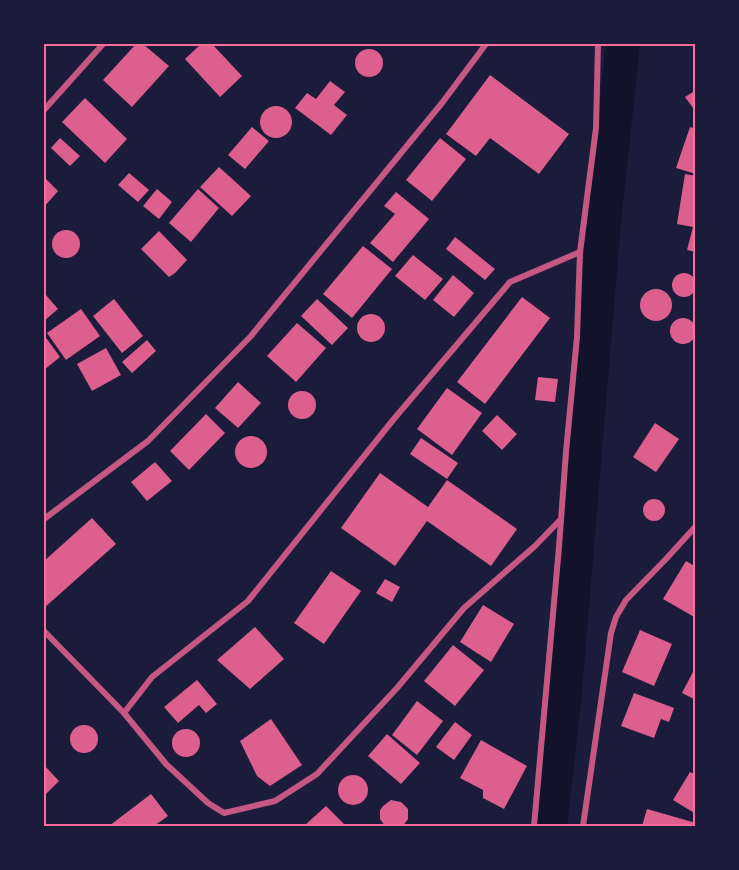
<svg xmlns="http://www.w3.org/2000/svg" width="739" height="870" font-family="Arial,sans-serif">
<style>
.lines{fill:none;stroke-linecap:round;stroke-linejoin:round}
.canal{stroke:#12122b;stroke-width:34}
.building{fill:#dd5f8e}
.minor{stroke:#c65784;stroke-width:6}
.neatline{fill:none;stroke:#ff6b9d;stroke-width:2}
</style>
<rect width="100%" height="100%" fill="#1b1b3a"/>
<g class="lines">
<!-- canal -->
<polyline class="canal" points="550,826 564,701 604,221 623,44"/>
</g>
<!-- building -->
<g class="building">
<polygon points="136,44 143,44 169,66 132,107 103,80"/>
<polygon points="201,44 212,44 242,76 220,97 185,59"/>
<circle cx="369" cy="63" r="14"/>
<polygon points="490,75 569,134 539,174 490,138 476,156 446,134"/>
<polygon points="330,81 345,92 334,105 347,115 331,135 295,108 307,93 316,99"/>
<polygon points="696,90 696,112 685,97"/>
<polygon points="85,98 127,139 105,163 62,122"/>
<circle cx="276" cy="122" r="16"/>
<polygon points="252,127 269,141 245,169 228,155"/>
<polygon points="690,127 696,129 696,174 676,168"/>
<polygon points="60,138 80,156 70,166 51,148"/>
<polygon points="440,138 466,159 432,201 406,180"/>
<polygon points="219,167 251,196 232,216 200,187"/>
<polygon points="129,173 149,190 138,202 118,185"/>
<polygon points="685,174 696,176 696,213 693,227 677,224"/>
<polygon points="44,177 58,191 44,207"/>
<polygon points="157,189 172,202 159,219 143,206"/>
<polygon points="198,189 219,208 191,242 169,223"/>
<polygon points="396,192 429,219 393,262 370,243 395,214 384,206"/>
<polygon points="693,227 696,228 696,252 687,250"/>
<circle cx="66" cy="244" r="14"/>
<polygon points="159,231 187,260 175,273 169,277 141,249"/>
<polygon points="455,237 495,269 485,280 446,249"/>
<polygon points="363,246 392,269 352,318 323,294"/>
<polygon points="413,255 443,279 425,300 395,276"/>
<circle cx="684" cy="285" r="12"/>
<polygon points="453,275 474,293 454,317 433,300"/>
<circle cx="656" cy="305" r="16"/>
<polygon points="46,295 58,309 44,321 44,297"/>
<polygon points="522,297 550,318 485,404 457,382"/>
<polygon points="114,299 143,336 122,353 93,316"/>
<polygon points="317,299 348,328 332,345 301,316"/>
<polygon points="81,309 100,336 66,360 47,333"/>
<circle cx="371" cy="328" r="14"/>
<circle cx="683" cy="331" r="13"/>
<polygon points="297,323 326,348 296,382 267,356"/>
<polygon points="44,335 60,357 44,370"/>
<polygon points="147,340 156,351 132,373 122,362"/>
<polygon points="106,348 121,375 92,391 77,364"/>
<polygon points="538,377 558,379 555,402 535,400"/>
<polygon points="238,382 261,403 238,428 215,408"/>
<polygon points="447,388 482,413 452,455 417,429"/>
<circle cx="302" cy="405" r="14"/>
<polygon points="206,414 225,433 189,470 170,451"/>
<polygon points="497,415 517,434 502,450 482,431"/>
<polygon points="655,423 679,439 656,472 633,457"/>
<circle cx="251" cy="452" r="16"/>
<polygon points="421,438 458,463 447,479 410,454"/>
<polygon points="155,462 172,481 147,501 131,482"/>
<polygon points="380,473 428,507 447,480 517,529 491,566 427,521 395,566 341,528"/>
<circle cx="654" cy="510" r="11"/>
<polygon points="92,518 116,544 44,608 44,561"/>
<polygon points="686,561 696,567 696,618 663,599"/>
<polygon points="331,571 361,591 324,644 294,623"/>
<polygon points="385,579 400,587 392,602 376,593"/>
<polygon points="483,605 514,624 491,662 460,642"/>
<polygon points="255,627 284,659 250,689 217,660"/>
<polygon points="640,630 672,644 654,686 622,672"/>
<polygon points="453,645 484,670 455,706 424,681"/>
<polygon points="696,666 696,700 682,693"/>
<polygon points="197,680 217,704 206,713 199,705 178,723 164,707"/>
<polygon points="634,693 674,708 669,722 661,719 654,738 621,726"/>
<polygon points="417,701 443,721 417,755 392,735"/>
<polygon points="271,719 302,765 270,786 257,776 240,741"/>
<polygon points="455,722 472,735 454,760 436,747"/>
<circle cx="84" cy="739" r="14"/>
<circle cx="186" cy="743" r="14"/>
<polygon points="387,734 420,763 401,784 368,756"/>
<polygon points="481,740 527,766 504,809 483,798 483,790 460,778"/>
<polygon points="44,765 59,781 44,796"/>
<polygon points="690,772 696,775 696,814 673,800"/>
<circle cx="353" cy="790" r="15"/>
<polygon points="151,794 168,816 154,826 109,826"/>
<polygon points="391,800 401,802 408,809 408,819 403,826 385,826 380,819 380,810 383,806"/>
<polygon points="326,806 346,826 304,826"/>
<polygon points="647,809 696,823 696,826 642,826"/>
</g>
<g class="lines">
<!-- minor -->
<g class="minor">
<polyline points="44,110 103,44"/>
<polyline points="44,519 148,441 251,336 442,103 486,44"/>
<polyline points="561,519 535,546 464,608 397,688 317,774 275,801 224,813 208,803 166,764 124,713 152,677 248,601 393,420 510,282 580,252"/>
<polyline points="44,631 124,713"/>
<polyline points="534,826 559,547 566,452 577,337 580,252 596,128 598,44"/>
<polyline points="583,826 611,633 616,617 626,600 666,559 696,526"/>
</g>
</g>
<!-- border -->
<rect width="739" height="870" fill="none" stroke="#1b1b3a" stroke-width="90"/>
<rect x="45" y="45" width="649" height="780" class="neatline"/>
</svg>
